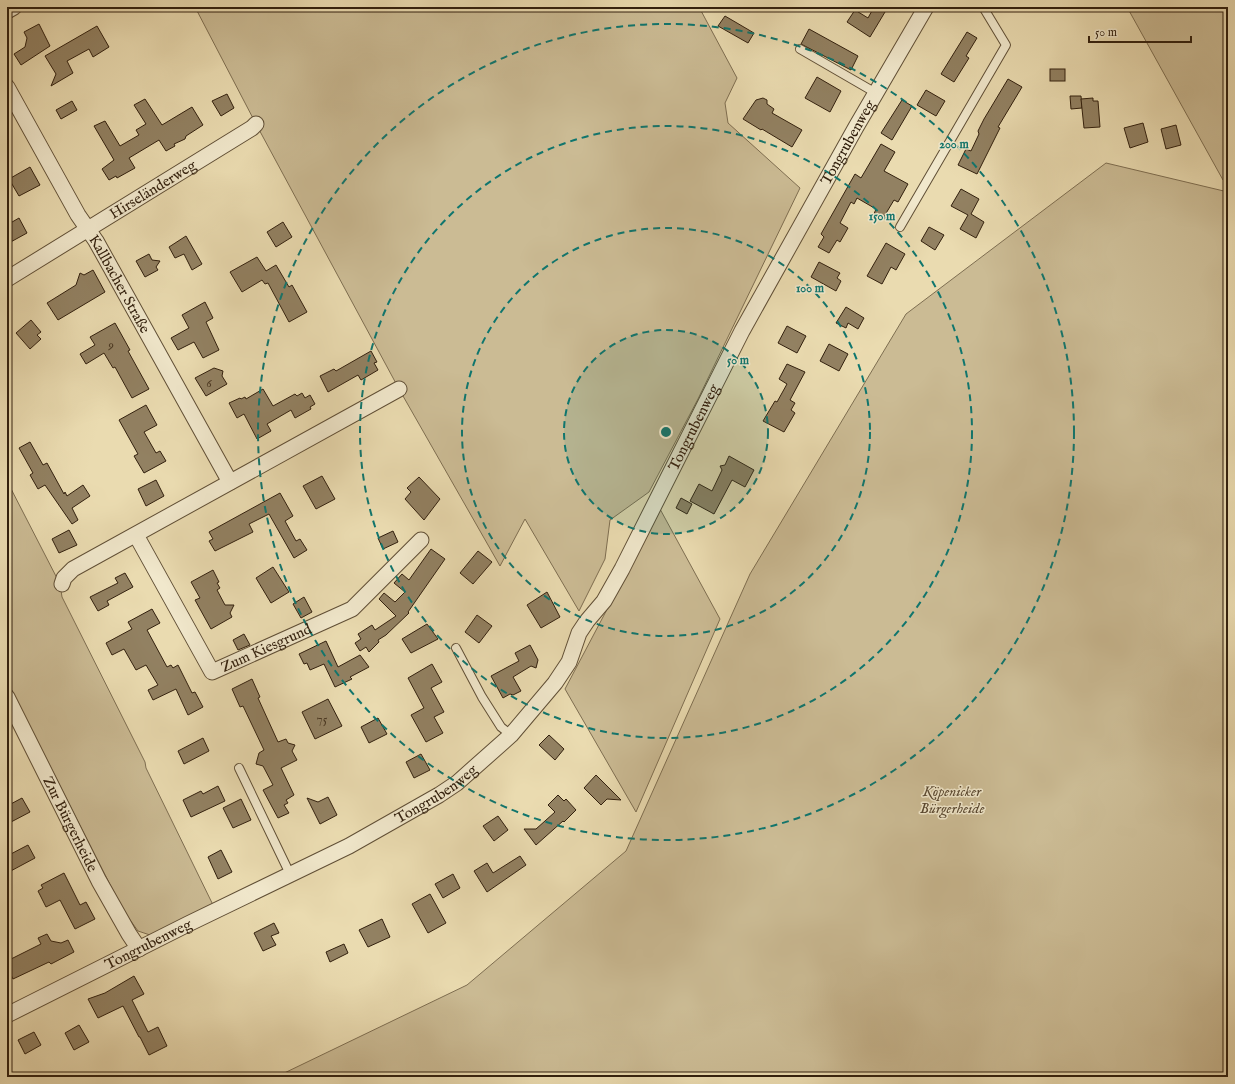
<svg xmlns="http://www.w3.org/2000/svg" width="1235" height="1084" font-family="'IM FELL English',serif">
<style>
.green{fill:#cbbb94;stroke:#7e6e51}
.building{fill:#928162;stroke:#32200e}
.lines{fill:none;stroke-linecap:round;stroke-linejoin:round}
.lane-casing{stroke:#604f36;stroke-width:10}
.street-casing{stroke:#604f36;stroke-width:17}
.lane{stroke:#f1e8cc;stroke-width:8}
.street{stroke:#f1e8cc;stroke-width:15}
.ring{fill:none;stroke:#0f766e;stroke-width:2;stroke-dasharray:7 5}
.labels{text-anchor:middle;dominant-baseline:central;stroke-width:3;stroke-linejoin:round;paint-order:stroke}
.number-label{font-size:13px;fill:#4a3823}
.street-label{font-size:15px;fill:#32200e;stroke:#f1e8cc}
.park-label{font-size:15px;font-style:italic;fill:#584730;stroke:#f1e8cc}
.centre{fill:#0f766e;stroke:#f1e8cc;stroke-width:2}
.ring-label{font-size:12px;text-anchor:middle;font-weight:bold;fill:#0f766e;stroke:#f1e8cc;stroke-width:3;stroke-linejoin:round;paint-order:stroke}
</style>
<rect width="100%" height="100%" fill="#eadbb0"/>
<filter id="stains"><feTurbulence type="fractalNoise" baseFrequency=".005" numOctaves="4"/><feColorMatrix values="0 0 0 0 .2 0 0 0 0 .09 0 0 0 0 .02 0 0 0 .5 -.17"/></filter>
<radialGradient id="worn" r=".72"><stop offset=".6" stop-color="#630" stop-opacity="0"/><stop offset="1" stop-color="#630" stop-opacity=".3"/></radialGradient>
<!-- green -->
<g class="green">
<polygon points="195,7 699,7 737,78 725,103 728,123 800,188 698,399 649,492 610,520 605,559 579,611 525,519 500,566 399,389 256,124"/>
<polygon points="1127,7 1228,7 1228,181 1223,180"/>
<polygon points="1106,163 1228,192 1228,1077 276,1077 467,985 626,851 750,574 906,314"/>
<polygon points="7,481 60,584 62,597 145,762 146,768 215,909 150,935 138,931 125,913 104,873 7,681"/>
<polygon points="660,509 720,619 636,812 565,689"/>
</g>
<!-- building -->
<g class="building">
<polygon points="874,7 888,7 870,37 847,22 855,10 868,18"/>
<polygon points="725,16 754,33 748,43 718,26"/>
<polygon points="39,24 50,46 21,65 14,54 25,47 27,38 24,32"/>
<polygon points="97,26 109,47 93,57 89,49 67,61 73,73 51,86 56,74 45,56"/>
<polygon points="809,29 858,56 851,70 801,44"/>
<polygon points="967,32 977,38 966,56 969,58 954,82 941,74"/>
<rect x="1050" y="69" width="15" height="12"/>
<polygon points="817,77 841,91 830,112 805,98"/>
<polygon points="1008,79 1022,87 998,127 1000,128 977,174 958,165 966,149 971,151 979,134 978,131 984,119"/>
<polygon points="926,90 945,101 936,116 917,105"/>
<polygon points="227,94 234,108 221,116 212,101"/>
<polygon points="1070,96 1081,96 1082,108 1071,109"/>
<polygon points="763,98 767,100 767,104 774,109 772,113 802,130 792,147 762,129 761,130 743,119 756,100"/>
<polygon points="1093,98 1093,101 1098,101 1100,127 1084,128 1081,99"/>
<polygon points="145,99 162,125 192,107 203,125 186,136 185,139 174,144 175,146 166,151 159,140 129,158 135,168 117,178 116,176 109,180 102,169 114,160 94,126 105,121 120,146 139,135 136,130 146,124 134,105"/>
<polygon points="902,100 912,106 892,140 881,133"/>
<polygon points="72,101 77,110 61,119 56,110"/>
<polygon points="1143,123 1148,142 1130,148 1124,128"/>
<polygon points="1176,125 1181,145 1166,149 1161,129"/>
<polygon points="881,144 895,152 884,171 908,184 898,202 894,200 882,220 874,214 876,209 857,198 854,204 851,202 840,223 848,228 840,242 837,240 829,253 818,247 824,237 821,234 855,174 861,178"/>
<polygon points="30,167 40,185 19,196 9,179"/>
<polygon points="961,189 979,199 971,214 984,222 976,238 960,229 968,215 951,206"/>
<polygon points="19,218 27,233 7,244 7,225"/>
<polygon points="283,222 292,237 276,247 267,232"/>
<polygon points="929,227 944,235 935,250 921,241"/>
<polygon points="186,236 202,264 192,270 184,254 175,258 169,247"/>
<polygon points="886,243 905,254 896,270 891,267 882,284 867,276"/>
<polygon points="149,254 152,260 160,261 156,267 158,270 145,277 136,261"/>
<polygon points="257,257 266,271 276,265 289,287 292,285 307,312 289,322 268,283 265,284 262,280 242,292 230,272"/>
<polygon points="819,262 840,273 837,278 841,281 836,291 811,277"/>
<polygon points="93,270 105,292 58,320 47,303 76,285 80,273 84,275"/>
<polygon points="205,302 213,318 206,322 219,350 203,358 194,342 178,350 171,338 189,328 182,315"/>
<polygon points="846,307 864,318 858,329 848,323 846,328 836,323"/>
<polygon points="31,320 41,332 37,335 41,339 30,349 16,333"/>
<polygon points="115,323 130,350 128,351 149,389 132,398 115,367 113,368 104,353 86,364 80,354 95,345 90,337"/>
<polygon points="787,326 806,336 797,353 778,343"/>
<polygon points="829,344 848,354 839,371 820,361"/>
<polygon points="371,351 377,362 374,363 378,370 361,380 358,375 328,392 320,376 334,369 336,371"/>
<polygon points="787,364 805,372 790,400 795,403 791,410 795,413 784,432 763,421 775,401 777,402 787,384 779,379"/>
<polygon points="214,368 223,371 222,376 227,384 206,396 195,378"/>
<polygon points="263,389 273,406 295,394 297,396 302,393 305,398 310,395 315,404 310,407 311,409 295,418 291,410 267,424 271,431 257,439 244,414 237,418 229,403 240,398 241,399 245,397 246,399"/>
<polygon points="146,405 157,425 144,432 156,453 160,451 166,461 144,473 134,456 138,454 119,420"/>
<polygon points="30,442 43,465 47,463 64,494 65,492 67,496 83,485 90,496 72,508 78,520 72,524 45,485 38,489 30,475 33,473 19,448"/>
<polygon points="729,456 754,470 745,487 732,480 714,514 690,501 699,484 712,491 722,470 720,466 725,465"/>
<polygon points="322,476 335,499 316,509 303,486"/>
<polygon points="419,477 440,499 424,520 405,499 411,492 407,488"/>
<polygon points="156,480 164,496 146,506 138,489"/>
<polygon points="280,493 293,516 285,521 296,541 300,539 307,550 294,558 269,514 249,524 253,532 215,551 209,541 213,539 209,532"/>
<polygon points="681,498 692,504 687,514 676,508"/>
<polygon points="69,530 77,545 59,553 52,539"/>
<polygon points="393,531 398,542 383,549 378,538"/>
<polygon points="431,549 445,559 408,612 409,613 386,635 378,640 379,642 369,652 366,647 360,651 355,643 361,639 358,634 372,625 375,630 396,616 379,599 384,593 395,602 405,592 394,583 402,574 409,580"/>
<polygon points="478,551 492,562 473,584 460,573"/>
<polygon points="273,567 289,592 271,603 256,578"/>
<polygon points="213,570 219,582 217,583 220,588 217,590 225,605 234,605 230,613 232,617 211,629 195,600 200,598 191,582"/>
<polygon points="125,573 133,587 107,601 109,605 98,611 90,597 118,583 115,578"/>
<polygon points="547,592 560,617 541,628 527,605"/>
<polygon points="304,597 312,612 301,618 293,604"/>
<polygon points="152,609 160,623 147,630 167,667 171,665 173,668 178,665 192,693 195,692 203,707 188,715 176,689 153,700 148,690 158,685 146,665 136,670 124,649 112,655 106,643 132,629 128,622"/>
<polygon points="477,615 492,626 479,643 465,632"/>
<polygon points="427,624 438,639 411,653 402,639"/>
<polygon points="244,634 250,645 238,650 233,640"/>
<polygon points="326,641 338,667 360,655 369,667 350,677 352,679 335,687 324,664 310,670 307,663 304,664 299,654"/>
<polygon points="530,645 538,660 536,668 531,666 513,677 521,691 513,695 510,694 503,698 491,676 519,661 515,653"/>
<polygon points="432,664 442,682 431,688 444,712 434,717 443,733 426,742 411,715 424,708 408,678"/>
<polygon points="252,679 260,697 258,698 278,742 286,739 288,743 295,745 292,751 297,760 281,768 294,795 286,800 288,803 284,805 289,813 278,818 263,790 273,785 263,766 256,764 259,753 264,750 243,706 240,707 232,689"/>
<polygon points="328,699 342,726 315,739 302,712"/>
<polygon points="378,718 387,734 369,743 361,727"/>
<polygon points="549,735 564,749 555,760 539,745"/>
<polygon points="203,738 209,751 184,764 178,751"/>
<polygon points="421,754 430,770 414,778 406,762"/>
<polygon points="596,775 621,800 607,799 601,805 584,788"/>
<polygon points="218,786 225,801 191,817 183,800 201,791 203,794"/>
<polygon points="558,795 564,801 566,799 576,810 564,822 563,821 536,845 524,829 536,829 555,812 548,805"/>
<polygon points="328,797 337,815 320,824 307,798 318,802"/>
<polygon points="22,798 30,812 11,822 7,816 7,806"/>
<polygon points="241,799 251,820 233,828 223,808"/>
<polygon points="498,816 508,830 494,841 483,826"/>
<polygon points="28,845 35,858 7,873 7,856"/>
<polygon points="221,850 232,872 218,879 208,857"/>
<polygon points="520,856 526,865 487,892 474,871 487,863 493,873"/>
<polygon points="64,873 80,905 86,902 95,919 75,929 60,900 46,907 38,891 43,888 41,885"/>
<polygon points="453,874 460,888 443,898 435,884"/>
<polygon points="430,894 446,923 428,933 412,904"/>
<polygon points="382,919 390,937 368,947 359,930"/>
<polygon points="274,923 279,933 271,936 276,945 263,951 254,933"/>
<polygon points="47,934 51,941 61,943 68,940 74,952 51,964 49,962 13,979 7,967 7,961 41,944 38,938"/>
<polygon points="344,944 348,953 330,962 326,952"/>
<polygon points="134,976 144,994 132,1000 148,1032 158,1027 167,1046 149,1055 140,1037 139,1037 123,1006 98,1018 88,999 105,993"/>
<polygon points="79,1025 89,1042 74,1050 65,1033"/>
<polygon points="34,1032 41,1045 25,1054 18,1040"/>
</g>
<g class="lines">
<defs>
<g id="lane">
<polyline points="800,49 876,93"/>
<polyline points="900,227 1006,45 983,7"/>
<polyline points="456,648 482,697 501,727 511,735"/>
<polyline points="239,768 290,874"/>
</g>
<g id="street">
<polyline points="7,11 14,7"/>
<path id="s1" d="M7,87L78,215L96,241L230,482"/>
<path id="s2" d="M7,279L252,128L256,124"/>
<path id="s3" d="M136,535L212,672L352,609L421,540"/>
<polyline points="62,584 64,578 73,569 399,389"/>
<path id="s4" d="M7,697L99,881L129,934L139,949"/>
<path id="s5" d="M7,1015L188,924L349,846L439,795L457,783L511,735L555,683L569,662L579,633L587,621L604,601L622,569L742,331L856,127L926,7"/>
</g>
</defs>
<!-- lane casing -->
<use href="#lane" class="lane-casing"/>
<!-- street casing -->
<use href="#street" class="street-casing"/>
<!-- lane -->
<use href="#lane" class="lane"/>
<!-- street -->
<use href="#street" class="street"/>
</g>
<!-- distance rings -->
<circle cx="666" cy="432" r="102" fill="#0f766e" fill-opacity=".12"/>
<g class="ring">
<circle cx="666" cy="432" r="102"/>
<circle cx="666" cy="432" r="204"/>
<circle cx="666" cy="432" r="306"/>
<circle cx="666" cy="432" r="408"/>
</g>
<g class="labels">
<!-- number labels -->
<g class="number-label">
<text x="111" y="345">9</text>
<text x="209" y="383">6</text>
<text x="322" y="719">75</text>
</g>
<!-- street labels -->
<g class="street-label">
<text stroke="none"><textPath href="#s5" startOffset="1263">Tongrubenweg</textPath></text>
<text stroke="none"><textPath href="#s2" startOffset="171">Hirseländerweg</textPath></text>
<text stroke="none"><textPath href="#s1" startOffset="227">Kallbacher Straße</textPath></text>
<text stroke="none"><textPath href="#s5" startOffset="939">Tongrubenweg</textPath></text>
<text stroke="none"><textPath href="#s3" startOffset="216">Zum Kiesgrund</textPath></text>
<text stroke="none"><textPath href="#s5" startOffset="483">Tongrubenweg</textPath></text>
<text stroke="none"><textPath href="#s4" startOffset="142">Zur Bürgerheide</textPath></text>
<text stroke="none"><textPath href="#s5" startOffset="158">Tongrubenweg</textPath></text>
</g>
<!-- park labels -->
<g class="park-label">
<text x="952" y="791">Köpenicker<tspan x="952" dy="17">Bürgerheide</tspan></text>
</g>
</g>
<circle cx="666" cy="432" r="6" class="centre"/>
<g class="ring-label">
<text x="954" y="148">200 m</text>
<text x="882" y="220">150 m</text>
<text x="810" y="292">100 m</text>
<text x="738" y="364">50 m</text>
</g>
<!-- margin -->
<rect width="1235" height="1084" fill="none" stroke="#eadbb0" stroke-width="24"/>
<rect x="8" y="8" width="1219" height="1068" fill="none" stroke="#32200e" stroke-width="2"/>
<rect x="12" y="12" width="1211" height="1060" fill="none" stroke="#32200e"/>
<!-- scale -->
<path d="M1089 36v6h102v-6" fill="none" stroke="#32200e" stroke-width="2"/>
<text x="1095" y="36" font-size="12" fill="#32200e" stroke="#f1e8cc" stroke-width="3" paint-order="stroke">50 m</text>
<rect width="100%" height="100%" filter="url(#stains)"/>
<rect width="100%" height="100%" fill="url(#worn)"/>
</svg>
